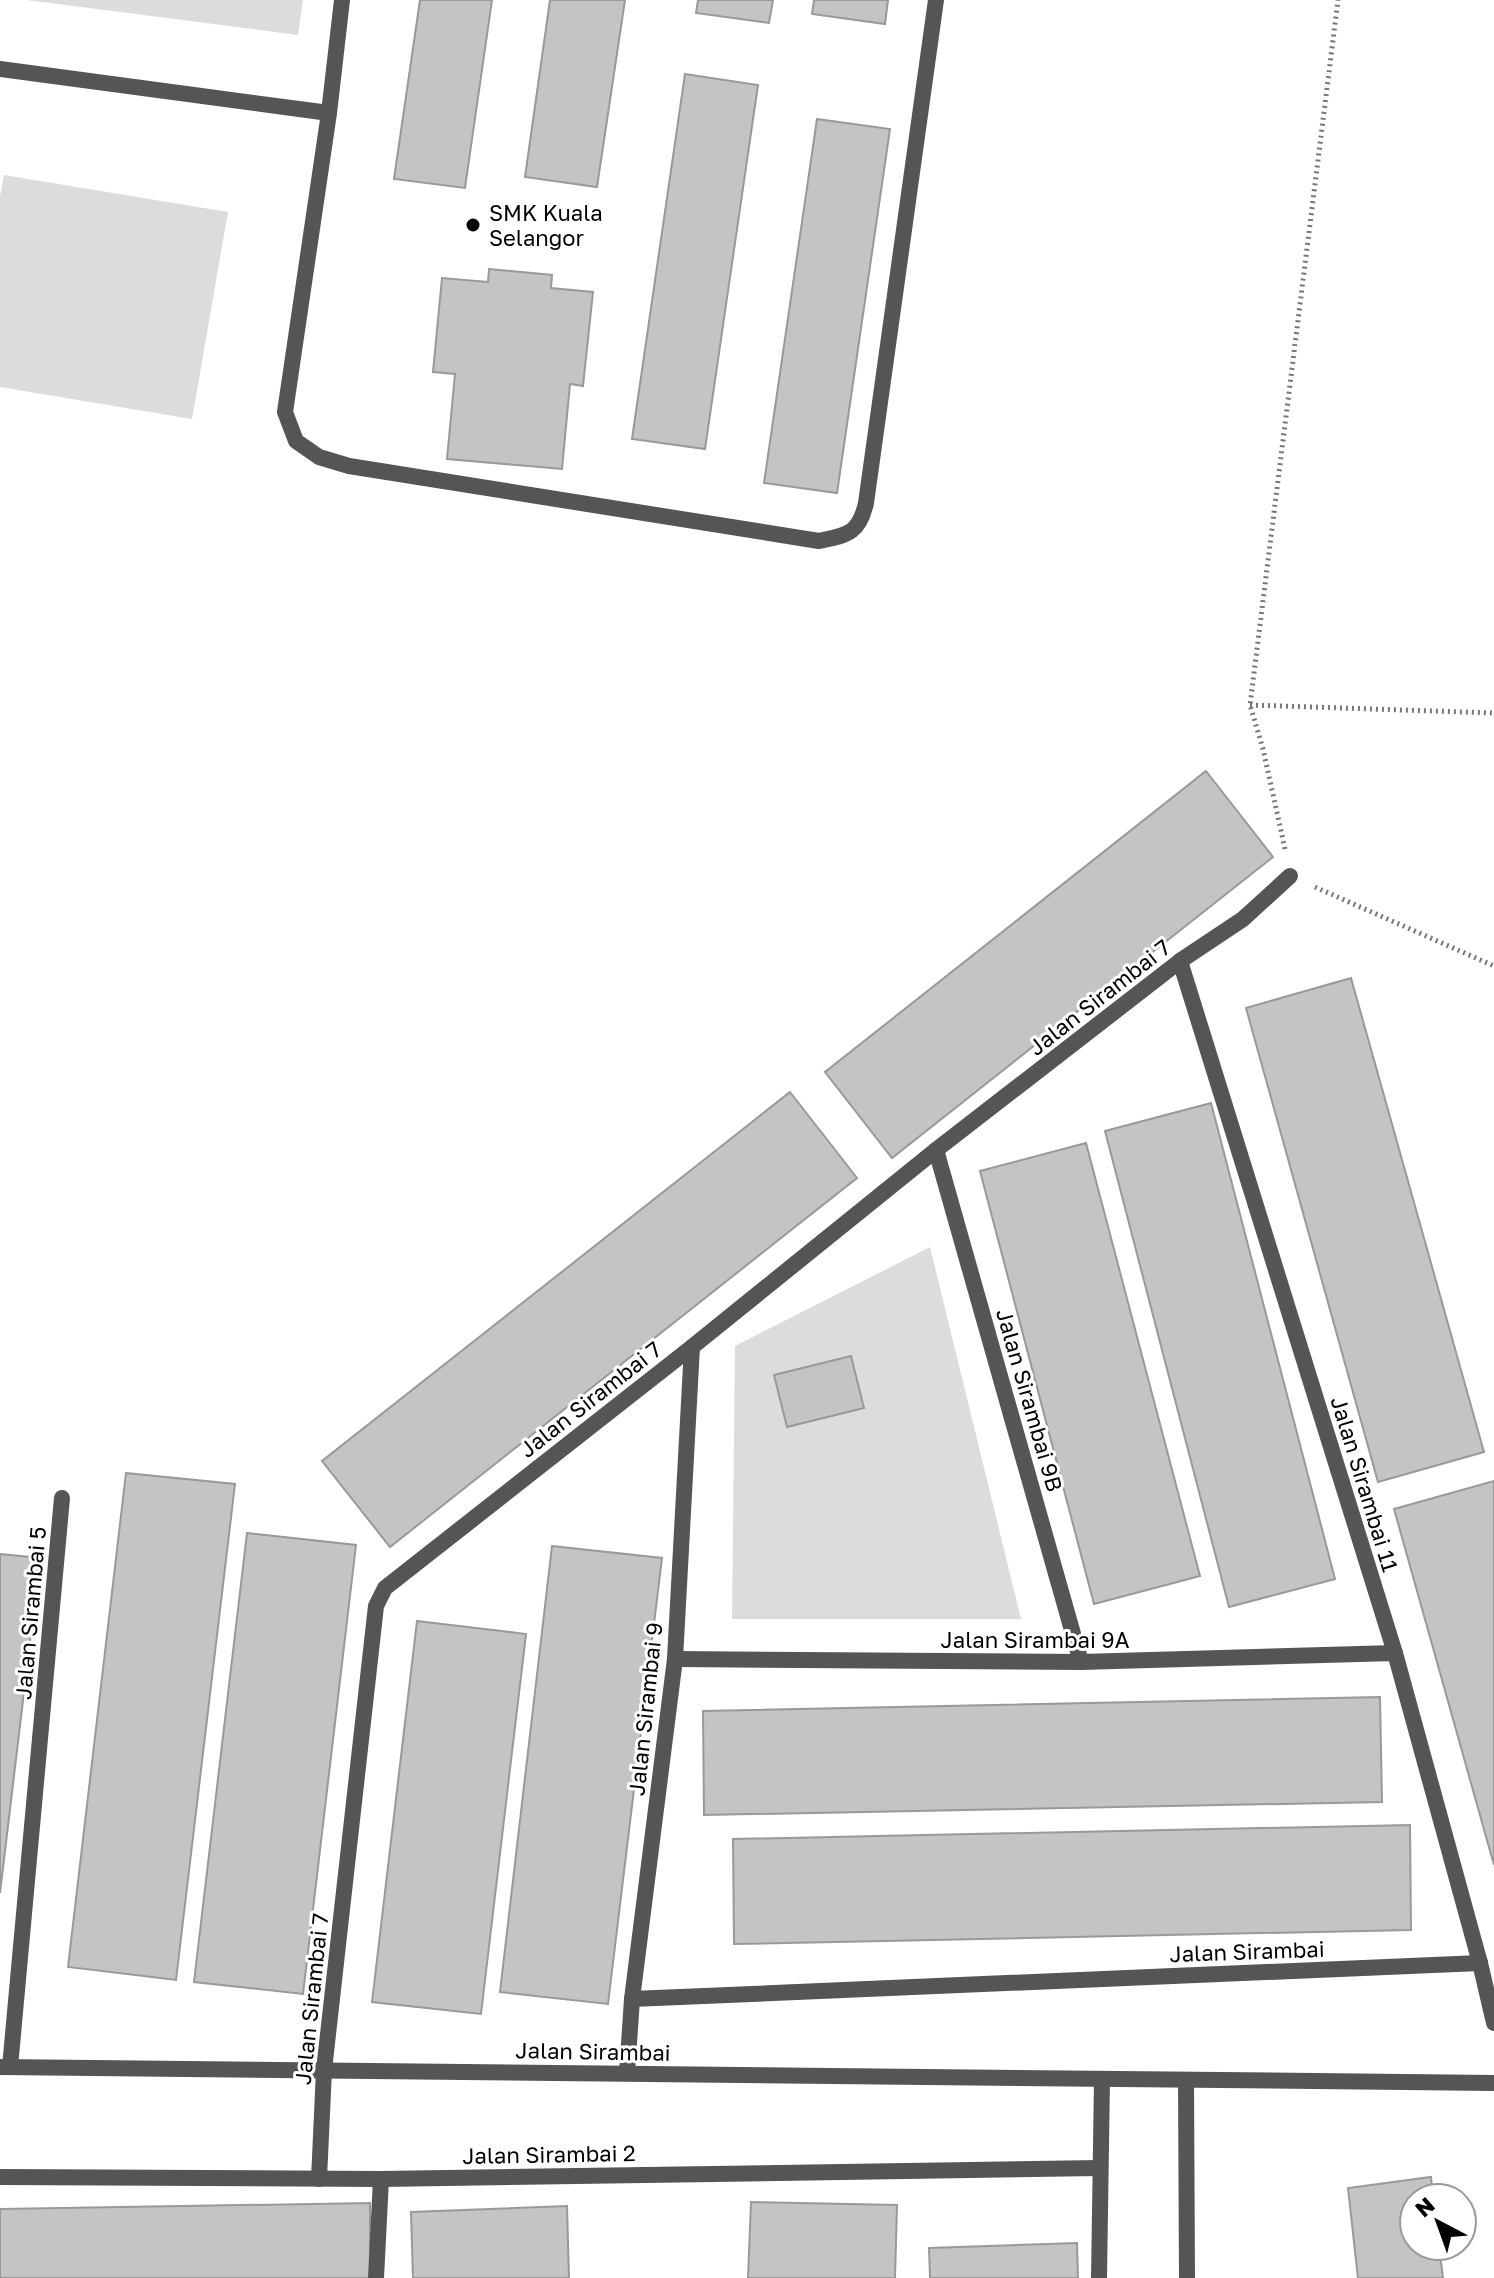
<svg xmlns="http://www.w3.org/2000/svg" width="1494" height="2278" font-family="'Golos Text',sans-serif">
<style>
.green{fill:#dcdcdc}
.building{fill:#c4c4c4;stroke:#999;stroke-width:2}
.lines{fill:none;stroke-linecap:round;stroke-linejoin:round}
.path{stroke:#777;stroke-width:5;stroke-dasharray:2 4;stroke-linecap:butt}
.lane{stroke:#555;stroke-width:16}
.street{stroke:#555;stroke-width:16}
.poi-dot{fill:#000;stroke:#fff;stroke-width:3}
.labels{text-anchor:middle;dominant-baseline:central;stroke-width:6;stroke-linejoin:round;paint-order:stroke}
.poi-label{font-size:22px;fill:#000;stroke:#fff;text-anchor:start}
.street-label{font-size:22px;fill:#000;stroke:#fff}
</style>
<rect width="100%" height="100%" fill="#fff"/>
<!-- green -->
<g class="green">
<polygon points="27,0 303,0 298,35"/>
<polygon points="4,175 228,212 192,419 0,387 0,196"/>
<polygon points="930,1247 1021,1619 732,1619 735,1346"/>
</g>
<!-- building -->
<g class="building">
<polygon points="420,0 492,0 465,188 394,179"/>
<polygon points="550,0 625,0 597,187 525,177"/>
<polygon points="698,0 773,0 769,23 696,13"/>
<polygon points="814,0 888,0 885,24 812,14"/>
<polygon points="685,74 758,85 705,449 632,439"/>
<polygon points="817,119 890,129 837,493 764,483"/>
<polygon points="489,269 552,275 551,288 593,292 583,386 570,384 562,469 447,459 455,374 433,372 442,278 488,282"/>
<polygon points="1206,771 1273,857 892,1158 825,1072"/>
<polygon points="1351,978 1484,1452 1378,1482 1246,1008"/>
<polygon points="790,1092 857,1178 390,1547 322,1461"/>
<polygon points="1211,1103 1335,1579 1229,1607 1105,1131"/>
<polygon points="1086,1143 1200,1576 1094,1604 980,1171"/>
<polygon points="851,1356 864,1408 787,1427 774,1375"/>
<polygon points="126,1473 235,1484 176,1980 68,1967"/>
<polygon points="1494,1481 1494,1865 1394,1509"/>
<polygon points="247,1533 356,1545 303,1994 194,1982"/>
<polygon points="552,1546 662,1558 608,2004 500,1992"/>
<polygon points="0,1554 40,1558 0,1893"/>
<polygon points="417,1621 526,1634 481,2014 372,2002"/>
<polygon points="1380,1697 1382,1802 704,1815 703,1711"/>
<polygon points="1410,1825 1411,1930 734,1944 733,1839"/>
<polygon points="1431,2177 1433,2198 1414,2198 1414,2246 1439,2246 1443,2278 1358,2278 1348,2188"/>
<polygon points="751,2202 897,2205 895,2278 748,2278"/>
<polygon points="370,2203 370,2278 0,2278 0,2209"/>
<polygon points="567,2206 569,2278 413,2278 411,2212"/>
<polygon points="1077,2243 1078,2278 930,2278 929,2248"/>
</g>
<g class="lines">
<!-- path -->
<g class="path">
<polyline points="1250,705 1494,713"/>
<polyline points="1285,849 1263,749 1250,705 1338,0"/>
<polyline points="1315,887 1494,966"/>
</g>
<!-- lane -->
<g class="lane">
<path d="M342,0L329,113L285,412L296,441L319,457L349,466L819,541C847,535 859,534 866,503L936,0"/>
<polyline points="0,69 329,113"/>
</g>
<!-- street -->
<g class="street">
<polyline points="1180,961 1395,1653 1480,1963 1494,2023"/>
<polyline points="936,1150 1081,1662"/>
<polyline points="675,1659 1081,1662 1395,1653"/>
<polyline points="632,1999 1480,1963"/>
<polyline points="0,2067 1494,2083"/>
<polyline points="10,2067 62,1498"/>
<polyline points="627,2073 632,1999 675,1659 692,1347"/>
<polyline points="1186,2080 1187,2278"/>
<polyline points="0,2177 381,2179 1099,2168"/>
<polyline points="319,2179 324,2070 376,1606 385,1588 692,1347 936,1150 1180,961 1243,919 1290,876"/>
<polyline points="376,2278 381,2179"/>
<polyline points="1099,2278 1102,2079"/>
</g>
</g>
<!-- markers -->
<circle class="poi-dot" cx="473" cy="225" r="8"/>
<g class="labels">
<!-- poi labels -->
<g class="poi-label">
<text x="489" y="212">SMK Kuala<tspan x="489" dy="25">Selangor</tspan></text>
</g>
<!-- street labels -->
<g class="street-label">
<text transform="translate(1099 997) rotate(-38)">Jalan Sirambai 7</text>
<text transform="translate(590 1399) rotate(-38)">Jalan Sirambai 7</text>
<text transform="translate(1030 1400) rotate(74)">Jalan Sirambai 9B</text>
<text transform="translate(1365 1484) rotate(73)">Jalan Sirambai 11</text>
<text transform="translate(30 1613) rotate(-85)">Jalan Sirambai 5</text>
<text x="1035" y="1639">Jalan Sirambai 9A</text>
<text transform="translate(645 1709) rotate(-84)">Jalan Sirambai 9</text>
<text transform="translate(1247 1951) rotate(-2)">Jalan Sirambai</text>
<text transform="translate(311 1999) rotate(-84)">Jalan Sirambai 7</text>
<text transform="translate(593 2051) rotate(1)">Jalan Sirambai</text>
<text transform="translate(549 2154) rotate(-1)">Jalan Sirambai 2</text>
</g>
</g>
<!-- north arrow -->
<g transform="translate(1438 2222) rotate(319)"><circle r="38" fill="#ffffff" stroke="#999999" stroke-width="2"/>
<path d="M0-6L14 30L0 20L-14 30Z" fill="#000000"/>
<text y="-12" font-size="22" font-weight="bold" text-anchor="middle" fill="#000000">N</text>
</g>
</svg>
